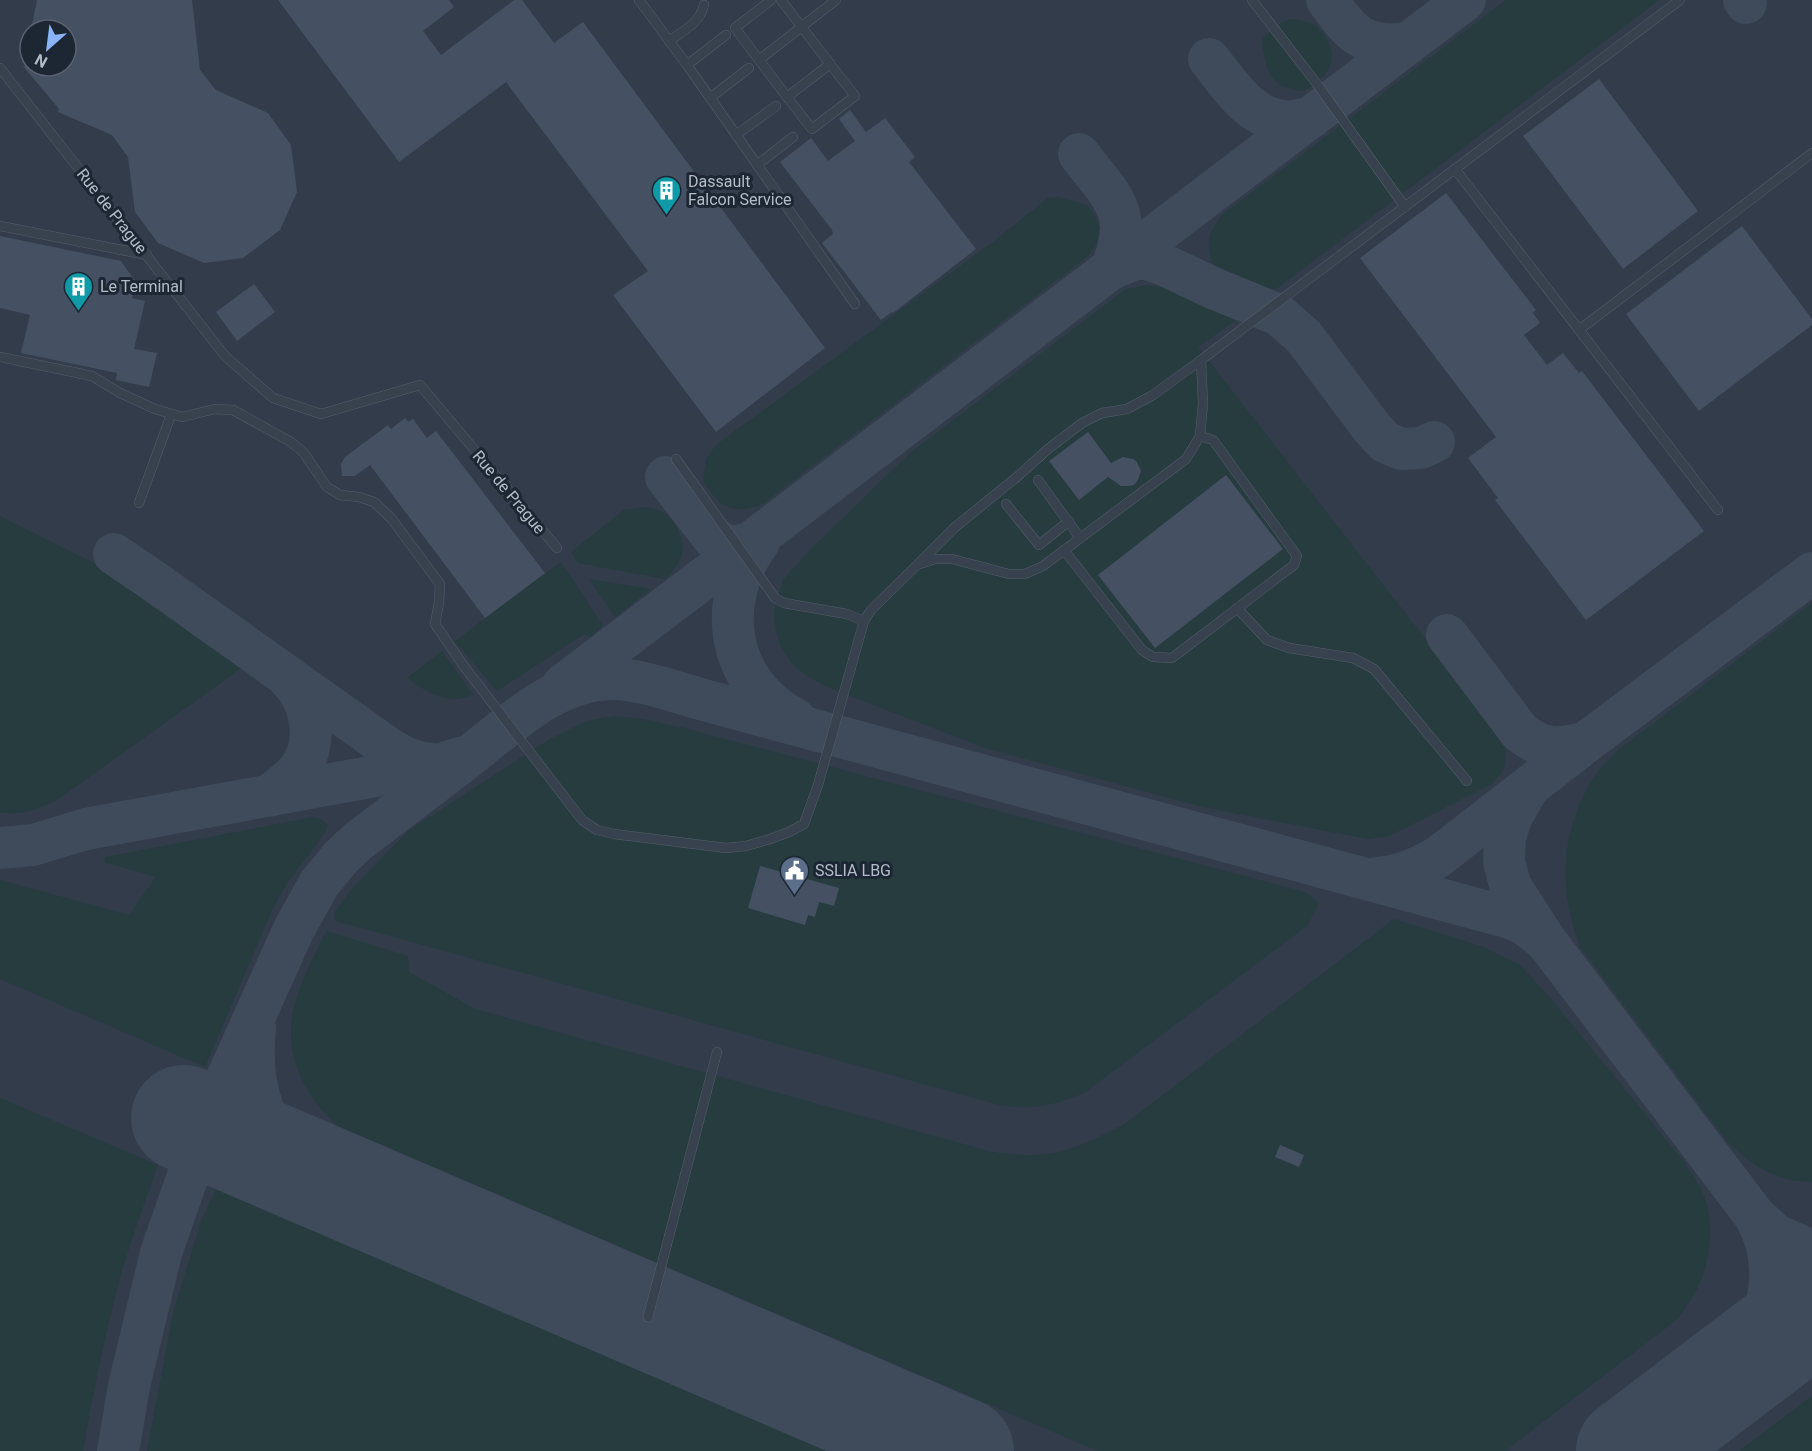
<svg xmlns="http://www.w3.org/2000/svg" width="1812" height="1451" font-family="Roboto,sans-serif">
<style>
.airport{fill:#323c4b;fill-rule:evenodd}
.green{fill:#263c3f}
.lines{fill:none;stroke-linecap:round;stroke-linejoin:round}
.taxiway{stroke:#3f4a5a;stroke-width:42}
.runway{stroke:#3f4a5a;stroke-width:106}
.building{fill:#455162}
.service-casing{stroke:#565f6c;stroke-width:10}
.service{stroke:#38414e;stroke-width:9}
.labels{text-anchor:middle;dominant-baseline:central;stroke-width:6;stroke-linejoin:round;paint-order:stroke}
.poi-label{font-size:16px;fill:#b4bcc9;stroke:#1d2633;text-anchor:start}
.street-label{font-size:16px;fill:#b4bcc9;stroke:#1d2633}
</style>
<rect width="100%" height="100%" fill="#242f3e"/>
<!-- airport -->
<path class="airport" d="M0,0H1812V1451H0ZM30,30H66V66H30Z"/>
<!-- green -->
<g class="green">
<path d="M1506,0H1659L1276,289L1264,291L1213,265C1205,243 1208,234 1222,215Z"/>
<path d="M1292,19C1300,20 1308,21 1315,26C1328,34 1336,55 1329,68C1324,78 1313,84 1304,91C1267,87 1266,71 1262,38L1283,22Z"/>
<path d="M1058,197L1087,205L1094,214L1100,228L1096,245L1088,256L761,505C729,515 720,507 703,480L706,459L716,445L993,242L1048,198Z"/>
<polygon points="1149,285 1177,290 1237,319 1198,347 1498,732 1505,747 1506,755 1504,769 1492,784 1389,836 1368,839 1203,807 985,748 827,687 809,677 794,666 781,647 776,631 774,612 783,580 810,550 910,453 1126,289"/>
<path d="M647,507C652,509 657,509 661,511C667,514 671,519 675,524C688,546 683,562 665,579L578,563L571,552L624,510Z"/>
<path d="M0,516L108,570L243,667L57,800C39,808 21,817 0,812Z"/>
<polygon points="561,562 603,626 591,637 584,634 497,691 455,641"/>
<polygon points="589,579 651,589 615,617"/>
<path d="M1812,603V1182C1804,1181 1795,1181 1787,1179C1763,1173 1743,1157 1726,1140L1581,948C1558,889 1560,835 1592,780C1598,769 1609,760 1617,751Z"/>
<path d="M442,651L473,694C449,707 427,692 407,678Z"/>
<path d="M615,716L647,720L684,728L1305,892L1319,903L1308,925L1084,1093C1052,1106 1037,1109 1003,1106L336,921L334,914L349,892L408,831L550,739L586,721Z"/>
<polygon points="314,817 323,820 328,825 325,833 287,883 272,910 205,1067 0,979 0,880 129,915 156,877 104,862 106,857"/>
<path d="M1394,919L1481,946L1520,965L1552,1000L1685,1163C1694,1177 1705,1193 1708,1209C1715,1251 1703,1290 1675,1321L1505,1451H1098L337,1126C298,1088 279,1044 299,991C306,970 317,951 326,931L408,956L409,972L475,1009L992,1152C1003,1153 1014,1155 1025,1155C1061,1157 1095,1140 1126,1123Z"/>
<path d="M0,1098L158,1165C142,1210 125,1255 114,1301C102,1351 91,1401 83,1451H0Z"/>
<polygon points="216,1189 827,1451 147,1451 174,1309 202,1219"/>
<polygon points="1812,1396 1812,1451 1739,1451"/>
</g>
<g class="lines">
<!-- taxiway -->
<g class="taxiway">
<path d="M1327,0C1351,33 1363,49 1407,43"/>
<polyline points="1744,0 1746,3"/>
<path d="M1209,59C1229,84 1249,118 1284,121C1293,122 1303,119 1312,117"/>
<path d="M1079,154C1112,198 1135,211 1111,269"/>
<polyline points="1111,269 1135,259 1146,259 1160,263 1213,288 1279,315 1304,337 1372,428 1385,442 1401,449 1421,448 1434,442"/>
<polyline points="666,477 714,539 730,547 742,545 754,541"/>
<path d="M759,542C715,602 726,683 795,719"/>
<path d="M114,554L155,582L387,747C402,757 415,763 433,764"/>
<path d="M1447,635L1520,732C1544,751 1556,749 1585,743"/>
<polyline points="563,685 1465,0"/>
<polyline points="1527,790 1512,816 1505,837 1504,862 1510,885 1546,941 1755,1216 1776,1235 1812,1251"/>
<path d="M269,796C278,788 289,781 297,772C320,744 312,701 288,678"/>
<polyline points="0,848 33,845 86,829 441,764 460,758"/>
<path d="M1371,879C1398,876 1414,871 1438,857L1585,743L1812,573"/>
<path d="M255,1028C249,1088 263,1133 311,1172"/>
<path d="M1718,1384C1753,1339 1780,1307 1767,1246C1765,1236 1759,1225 1755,1216"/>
<path d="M118,1451L129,1386L161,1253L205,1127L294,929L319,884L341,857L357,842C392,815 427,789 462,762C505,729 553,680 611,679C642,679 674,692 704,700L1510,918L1524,924L1546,941"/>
</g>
<!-- runway -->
<g class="runway">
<polyline points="184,1118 961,1451"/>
<polyline points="1629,1451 1812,1312"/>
</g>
</g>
<!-- building -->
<g class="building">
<polygon points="37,0 192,0 200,70 216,90 268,113 291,145 297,192 280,230 243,258 204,263 158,243 135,212 128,157 112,135 58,112 59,109 23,66 66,66 66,30 31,30"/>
<polygon points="278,0 449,0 454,7 423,31 441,55 514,0 522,0 554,43 583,22 825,348 716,432 613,295 648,271 506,82 399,162"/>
<polygon points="1599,79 1698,211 1623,269 1523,136"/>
<polygon points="850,110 866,132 885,118 915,157 909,162 976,249 893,313 892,312 881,320 822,243 833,234 832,230 780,162 811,138 828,161 855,141 839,119"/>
<polygon points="1446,193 1536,310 1533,313 1540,323 1524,335 1547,365 1563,353 1579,373 1582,371 1704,531 1586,620 1495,500 1498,498 1468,458 1496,437 1360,258"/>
<polygon points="1742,226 1812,319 1812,325 1699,411 1626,314"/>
<polygon points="0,236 121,261 135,281 132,298 145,301 134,349 157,353 149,387 116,380 117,373 21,353 30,315 0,308"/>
<polygon points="254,284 275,312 237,341 216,312"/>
<polygon points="405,418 408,422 413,419 427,438 436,431 545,573 485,618 370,465 355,476 342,476 341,464 345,457 388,425 391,429"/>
<polygon points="1088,432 1111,463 1123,457 1133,459 1137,462 1141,471 1138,480 1135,484 1131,486 1121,486 1108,477 1079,500 1049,461"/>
<polygon points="1226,475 1283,549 1155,648 1098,575"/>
<polygon points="760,866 839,888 834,906 819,902 815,917 808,915 805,925 748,908"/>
<polygon points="1280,1145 1304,1155 1299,1167 1275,1157"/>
</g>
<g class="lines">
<defs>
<g id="service">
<polyline points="639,0 687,65 855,304"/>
<polyline points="771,0 735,28 787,97 830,64 781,0"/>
<polyline points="1252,0 1317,84 1405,207"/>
<path d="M669,41C683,31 700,23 704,5"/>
<polyline points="759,60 836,0"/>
<polyline points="687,65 726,35"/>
<polyline points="0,68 225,356 273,398 321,414 420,385 557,548"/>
<polyline points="787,97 812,129 855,96 830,64"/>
<polyline points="710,98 749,68"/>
<polyline points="736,135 776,106"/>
<polyline points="757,165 793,137"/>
<polyline points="1455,169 1680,0"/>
<polyline points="0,226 147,255"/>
<polyline points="1579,330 1812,153"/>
<polyline points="0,357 92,376 120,393 155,409 182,417 215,409 233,410 291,442 304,453 327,487 340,495 359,497 374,502 391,518 440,584 439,603 435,624 463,665 582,820 597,830 614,834 726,848 746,846 770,839 789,832 804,824 818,785 864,621 871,610 917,565 935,559 952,559 1009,574 1025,574 1043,566 1186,459 1200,436 1203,404 1201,360 1455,169 1718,510"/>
<polyline points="676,459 775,598 784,603 847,614 864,621"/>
<polyline points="1038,480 1080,538"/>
<polyline points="139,503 171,415"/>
<polyline points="1006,504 1039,545 1069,521"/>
<polyline points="1064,550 1142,650 1153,657 1172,658 1294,565 1297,556 1213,440 1200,436"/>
<polyline points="919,563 954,528 1017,477 1048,449 1082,423 1102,413 1127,409 1153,395 1201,360"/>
<polyline points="1237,608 1267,640 1289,648 1353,658 1374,669 1467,781"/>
<polyline points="648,1317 717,1052"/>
</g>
</defs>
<!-- service casing -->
<use href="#service" class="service-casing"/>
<!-- service -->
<use href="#service" class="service"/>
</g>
<!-- icons -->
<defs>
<symbol id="building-pin" viewBox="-11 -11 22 30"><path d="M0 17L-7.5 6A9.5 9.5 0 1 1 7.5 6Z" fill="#0f9aa8" stroke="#1d2633"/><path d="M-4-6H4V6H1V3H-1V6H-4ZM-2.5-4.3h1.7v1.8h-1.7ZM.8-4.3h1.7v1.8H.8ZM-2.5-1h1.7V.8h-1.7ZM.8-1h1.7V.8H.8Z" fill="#fff"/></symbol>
<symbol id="civic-pin" viewBox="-11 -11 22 30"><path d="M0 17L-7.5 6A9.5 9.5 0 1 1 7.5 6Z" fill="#5c6f8a" stroke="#1d2633"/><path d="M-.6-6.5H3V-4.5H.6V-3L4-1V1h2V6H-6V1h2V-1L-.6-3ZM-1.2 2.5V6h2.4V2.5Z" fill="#fff"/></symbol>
</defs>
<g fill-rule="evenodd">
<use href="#building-pin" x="650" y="174" width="33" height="45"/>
<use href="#building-pin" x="62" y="270" width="33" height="45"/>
<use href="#civic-pin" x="778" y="854" width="33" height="45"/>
</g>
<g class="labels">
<!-- poi labels -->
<g class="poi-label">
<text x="688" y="181">Dassault<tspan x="688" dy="18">Falcon Service</tspan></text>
<text x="100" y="286">Le Terminal</text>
<text x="815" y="870">SSLIA LBG</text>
</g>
<!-- street labels -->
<g class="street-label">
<text transform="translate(112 211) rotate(52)">Rue de Prague</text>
<text transform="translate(509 492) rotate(50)">Rue de Prague</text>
</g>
</g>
<!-- north arrow -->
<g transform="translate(48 48) rotate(208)"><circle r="28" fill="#1d2633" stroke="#59626f" stroke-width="1.5"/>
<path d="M0-4.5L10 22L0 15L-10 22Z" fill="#8ab4f8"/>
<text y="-9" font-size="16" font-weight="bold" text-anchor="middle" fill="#b4bcc9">N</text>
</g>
</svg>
